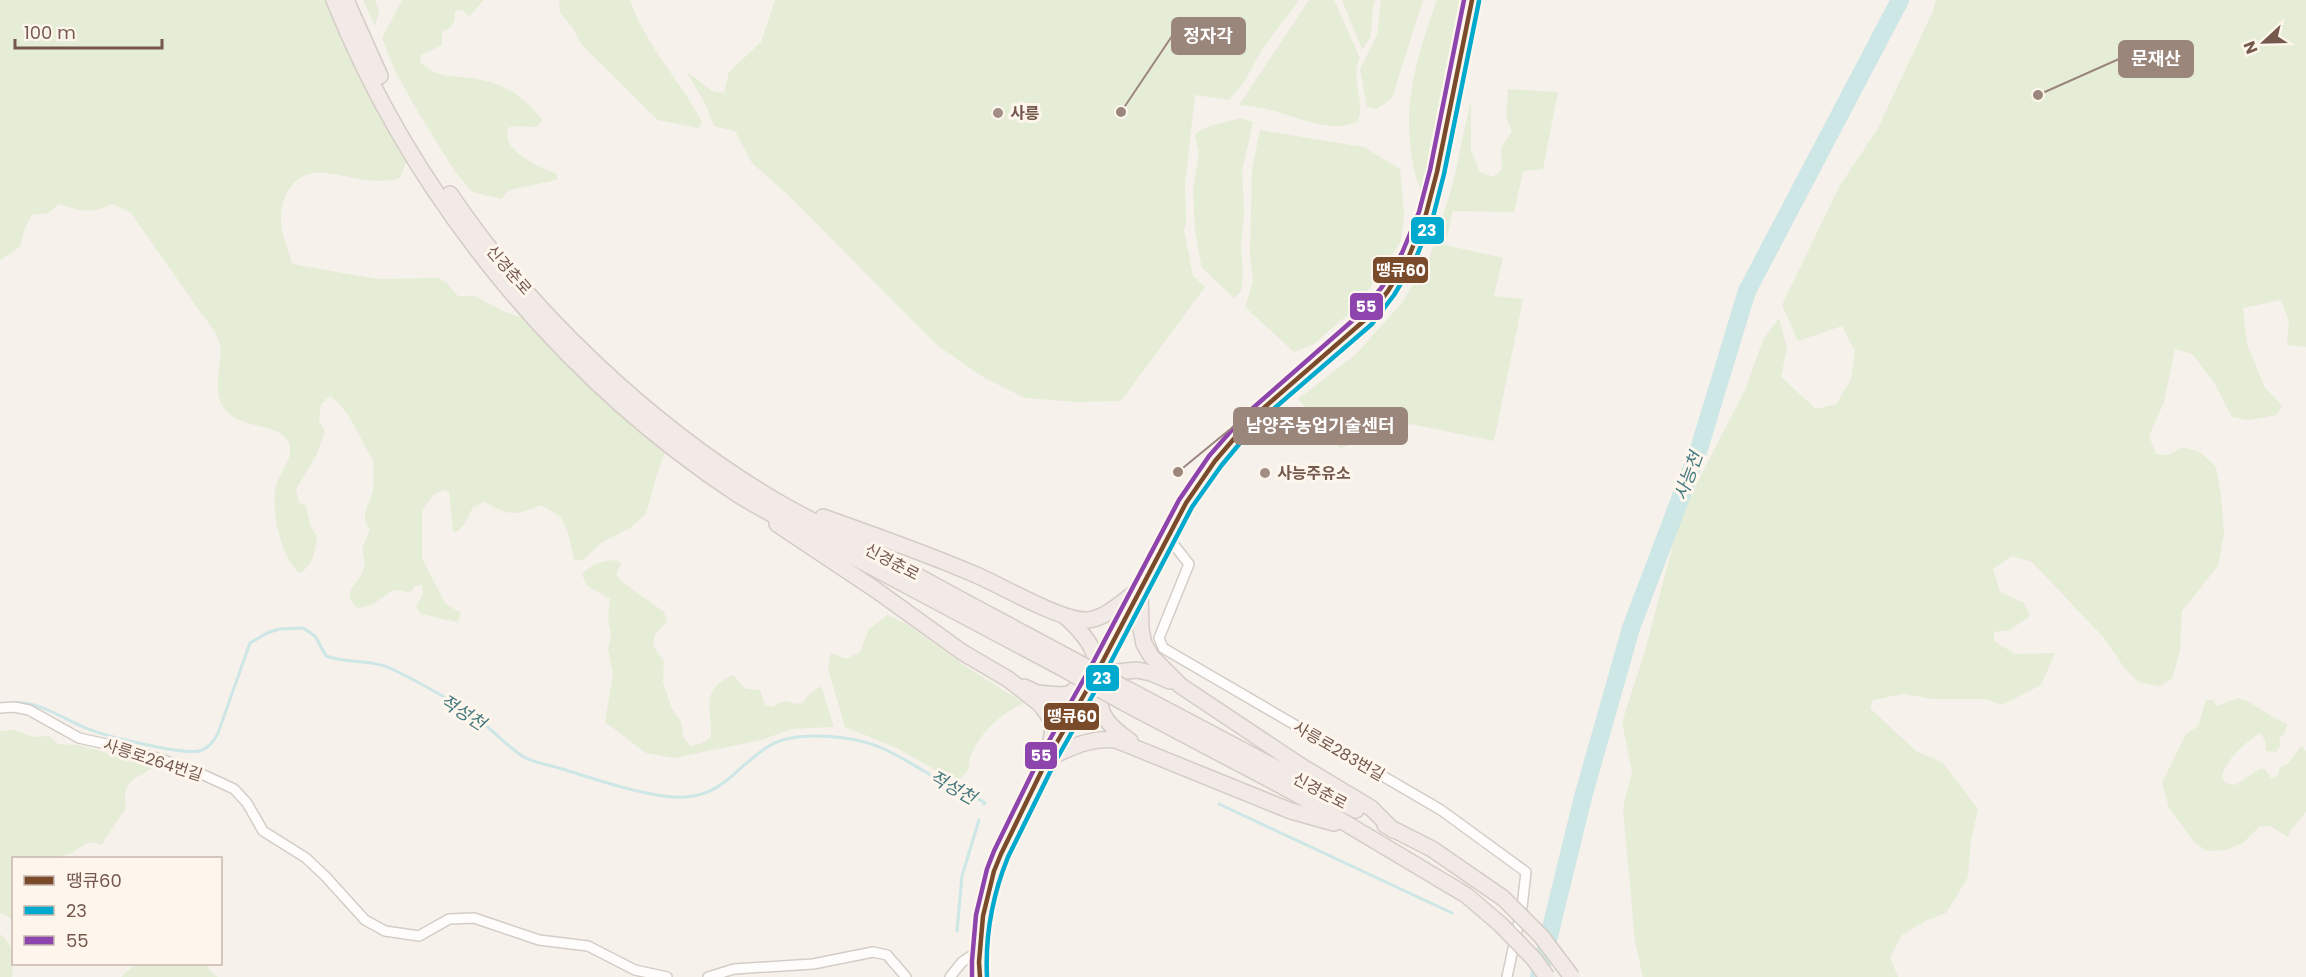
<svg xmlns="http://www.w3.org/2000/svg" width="2306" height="977" font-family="Poppins,'Noto Sans KR',sans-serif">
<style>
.green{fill:#e5edd7}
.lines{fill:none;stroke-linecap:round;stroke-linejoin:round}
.stream{stroke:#cde6e6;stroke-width:3}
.river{stroke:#cde6e6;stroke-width:18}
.minor-casing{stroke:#d4cdc7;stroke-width:12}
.tertiary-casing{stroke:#d4cdc7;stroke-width:14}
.trunk-casing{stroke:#d5ccc6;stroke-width:18}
.minor{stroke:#fefdfc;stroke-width:9}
.tertiary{stroke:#fefdfc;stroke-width:10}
.trunk{stroke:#f1eae6;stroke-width:15}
.trunk-bridge-casing{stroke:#d5ccc6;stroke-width:18;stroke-linecap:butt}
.trunk-bridge{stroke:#f1eae6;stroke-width:15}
.bus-1-casing{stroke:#fef6ed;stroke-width:9}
.bus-2-casing{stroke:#fef6ed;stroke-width:9}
.bus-3-casing{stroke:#fef6ed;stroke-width:9}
.bus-1{stroke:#7a4b2a;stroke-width:4.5}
.bus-2{stroke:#00a9ce;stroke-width:4.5}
.bus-3{stroke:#8e44ad;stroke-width:4.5}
.poi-dot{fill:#a28e84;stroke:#fef6ed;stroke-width:2}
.labels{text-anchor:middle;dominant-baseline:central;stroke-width:6;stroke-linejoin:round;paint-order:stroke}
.poi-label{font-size:16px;font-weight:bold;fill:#74584c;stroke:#fef6ed;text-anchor:start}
.street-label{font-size:16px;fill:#74584c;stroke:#fef6ed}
.water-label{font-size:18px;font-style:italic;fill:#447a7f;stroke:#fef6ed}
.leader{fill:none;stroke:#9b867c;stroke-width:2}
.callout-dot{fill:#9b867c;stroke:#fef6ed;stroke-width:2}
.callout{fill:#9b867c;stroke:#9b867c;stroke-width:2}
.callout-label{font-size:18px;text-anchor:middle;font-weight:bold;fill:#fff}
.line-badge{stroke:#fef6ed;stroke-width:2}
.badge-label{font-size:16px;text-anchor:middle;font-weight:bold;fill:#fff}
</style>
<rect width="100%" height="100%" fill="#f6f1eb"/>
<!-- green -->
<g class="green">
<path d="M0,0H326C348,56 376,108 407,160L400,178C373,186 353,176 326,173C297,169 281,192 281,219C280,233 289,250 292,264L377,279L438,278L447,283L458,296H475L503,311L526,319L569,366L665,453L657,474L646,514L630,528L601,543L583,560H574L568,532L560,516L541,505C516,516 509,516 485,502L473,507L464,525L455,533L453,531L449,492L443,490L433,495L422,511V558L445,603L461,613L457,622L421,614L416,607L423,594L422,585L414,586L411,593C389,587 393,591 376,602C371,606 363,607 357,608C339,590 361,584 364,567C366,560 362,554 363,548C364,542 368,535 370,530C358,515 370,505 373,490C374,481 373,471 374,461C359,439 352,412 330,396L321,404L319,421L325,431L316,456L296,489L299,503L306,505L310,525L317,537C315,550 313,567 299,573C281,557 269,507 277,483C281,470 296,456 288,441C276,421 237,431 222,405C211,384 225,359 219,341C214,328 202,315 194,303C173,273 152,243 131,213L112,204C90,215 81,211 59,204L48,213L32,215L25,228L20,247L0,260Z"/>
<polygon points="363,0 375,0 379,12 375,26"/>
<path d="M402,0H484L469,16L462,10L455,11C455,23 453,27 442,32V45L421,55L420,62C438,79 453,75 477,79C503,83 527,98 542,120L538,126C527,129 519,124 508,128C500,151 540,167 557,174V180L509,190L501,199L472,192L454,170L413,104L393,66L382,38Z"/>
<path d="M559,0H630C645,45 680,80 702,122L698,128L658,120L582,45L573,28L560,12Z"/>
<polygon points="775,0 1299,0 1263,48 1244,82 1229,100 1195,95 1185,184 1186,223 1184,230 1193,276 1205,287 1121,401 1077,402 1025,398 983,377 938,346 787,194 752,163 735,131 714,126 705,103 686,71 712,91 724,93 729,72 761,42"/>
<path d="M1309,0H1334L1360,58C1349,80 1366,99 1358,121C1332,135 1294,116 1267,109C1258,107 1248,106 1239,105Z"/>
<path d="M1342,0H1375C1369,15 1377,36 1362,49Z"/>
<polygon points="1381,0 1423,0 1392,98 1377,109 1367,107 1360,69 1377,35"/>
<path d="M1437,0H1462L1430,160L1421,190C1416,180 1414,170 1412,159C1402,101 1418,54 1437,0Z"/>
<polygon points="1936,0 2306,0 2306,347 2287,345 2289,321 2281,300 2243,308 2247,344 2265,388 2282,405 2277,415 2249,420 2232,417 2214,382 2192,354 2175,349 2164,402 2149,436 2156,454 2168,455 2183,447 2200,452 2216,467 2221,496 2224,535 2218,566 2182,611 2180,651 2172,679 2159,686 2139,682 2125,669 2105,639 2032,562 2012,556 1993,569 2000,592 2024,603 2030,616 2010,630 1994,632 1994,641 2015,654 2055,653 2041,685 2002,705 1985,699 1932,699 1903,694 1873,700 1870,708 1916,751 1943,763 1978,809 1971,840 1968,877 1946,913 1927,920 1902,935 1890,957 1898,977 1643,977 1635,941 1623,808 1632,772 1622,722 1645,651 1681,514 1745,390 1763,340 1779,318 1787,348 1781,377 1816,409 1836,404 1851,380 1855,351 1842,326 1798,341 1782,305 1839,187 1877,130 1933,11"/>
<polygon points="1508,89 1558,92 1543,169 1523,171 1514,212 1453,211 1445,245 1503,258 1494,296 1523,299 1494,441 1411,424 1389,429 1379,437 1339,448 1336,436 1313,417 1298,399 1355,355 1402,303 1430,256 1452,187 1471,100 1471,150 1480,172 1493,177 1502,169 1501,148 1512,131 1506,117"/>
<polygon points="1241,118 1253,122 1242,171 1244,212 1241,245 1243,274 1241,291 1234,298 1202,268 1195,231 1193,189 1199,153 1195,134 1209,126"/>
<polygon points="1260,130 1364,147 1400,169 1404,214 1401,241 1359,305 1314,344 1294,352 1245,307 1253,281 1250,254 1252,169"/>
<path d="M616,560L621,563L616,575L622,582L664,612L667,622L655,634L653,645L664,662L663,682L672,709L681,722L683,737L691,746L700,744L711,737C712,708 699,691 733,675L746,689L760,690L765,705L773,707C782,701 785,699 795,704L803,703L807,696L821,686L834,727L792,729L761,740L674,758L646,753L605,722L613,674L608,649L611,634L608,619L610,599L586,585L582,574C592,564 601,561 616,560Z"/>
<path d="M887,615L905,623L968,668L1024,703C1001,714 982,730 971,755C967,766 972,769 960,779L949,778L897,748L845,727L828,669L831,653L846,659L860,652L869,629Z"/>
<path d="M2238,698C2257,704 2269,717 2287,724L2285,734L2279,737L2281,745L2276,752L2266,751L2265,740L2260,733C2243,745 2230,755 2222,775L2225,783L2235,785L2260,769H2265L2271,778L2277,776L2280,768L2288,764L2301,746L2306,751V812L2290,831L2288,837L2270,826H2260L2243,843L2226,850L2207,851L2195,843L2169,808L2162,783L2186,734L2198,726L2206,700H2213L2217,706Z"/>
<path d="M15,730L33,737L49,736L58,744L78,745L108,753L122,751L155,760L157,765C137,779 120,779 126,808L101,845C86,838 82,848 71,853C56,860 29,858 14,858L13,919L0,913V731Z"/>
<path d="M0,934C15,946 14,959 12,977H0Z"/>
<polygon points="136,964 206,964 210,971 218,977 121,977"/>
</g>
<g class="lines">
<!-- stream -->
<g class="stream">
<path d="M14,703C40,701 63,719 86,728C104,736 182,755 199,751C208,749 214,741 218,733L250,643L267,633L279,629L303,628L315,636L326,656C348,664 371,659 392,669C419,682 463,706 485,725C498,735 509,748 524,757C535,763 550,765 562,769C595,779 629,791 663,796C721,804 729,771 769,746C796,729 856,736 884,749C910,761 934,778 959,792L968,793L985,803L984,804"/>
<polyline points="1219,804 1452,913"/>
<polyline points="957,931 962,876 979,820"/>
</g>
<!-- river -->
<polyline class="river" points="1539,977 1583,797 1631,628 1698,452 1747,291 1900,0"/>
<defs>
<g id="minor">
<polyline points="1167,536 1189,564 1159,638 1163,648 1441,810 1526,872 1522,907 1507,977"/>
<polyline points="0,708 14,707 29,710 79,738 124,748 163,760 193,770 234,789 247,803 263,831 306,858 326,877 365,920 385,931 419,936 449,919 474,918 539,940 588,946 635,970 667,977"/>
<polyline points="708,977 734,969 813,964 873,952 887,955 906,977"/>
<polyline points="950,977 962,962 980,950"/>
</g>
<polyline id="tertiary" points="980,977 979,962 983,916 994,871 1001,854 1048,758 1096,674 1186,503 1215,461 1250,420 1281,391 1338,345 1366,319 1388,291 1409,256 1426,214 1437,172 1472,0"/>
<g id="trunk">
<path d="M334,0C413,197 560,377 737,494C770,515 806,531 840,550C914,589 987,628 1060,667"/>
<polyline points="346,0 380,76"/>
<path d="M450,194C530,313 655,430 778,502C811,521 845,537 879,555C941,589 1004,623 1066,656"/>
<path d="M823,517C874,535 925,553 974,574C1000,585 1060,620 1085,620C1104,621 1125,599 1140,589L1141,629L1144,644L1151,656L1181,686L1301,766L1371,808L1393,830"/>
<polyline points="777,524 876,590 962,652 1008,679 1040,704 1051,719 1053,729 1048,758"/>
<path d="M1066,617C1077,627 1089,639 1094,654C1107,695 1083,709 1130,741"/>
<polyline points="1024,687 1037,693 1060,695 1069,694 1096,674 1137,670 1151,673 1170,681"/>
<polyline points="1125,688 1356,810"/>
<polyline points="1119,700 1295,793 1466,895 1500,924"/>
<path d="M1048,758C1071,748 1090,737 1116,740L1291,811L1334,823"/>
<polyline points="1385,825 1432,849 1503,898"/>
</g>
</defs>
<!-- minor casing -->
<use href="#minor" class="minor-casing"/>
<!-- tertiary casing -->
<use href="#tertiary" class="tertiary-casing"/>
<!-- trunk casing -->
<use href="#trunk" class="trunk-casing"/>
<!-- minor -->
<use href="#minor" class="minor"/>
<!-- tertiary -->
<use href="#tertiary" class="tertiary"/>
<!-- trunk -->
<use href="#trunk" class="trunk"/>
<defs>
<g id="trunk-bridge">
<polyline points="1066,656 1125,688"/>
<polyline points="1060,667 1119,700"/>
<polyline points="1503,898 1541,936 1572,977"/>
<polyline points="1500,924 1534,959 1547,977"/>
</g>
</defs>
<!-- trunk-bridge casing -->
<use href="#trunk-bridge" class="trunk-bridge-casing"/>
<!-- trunk-bridge -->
<use href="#trunk-bridge" class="trunk-bridge"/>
<defs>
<polyline id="bus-1" points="980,977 979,962 983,916 994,871 1001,854 1048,758 1096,674 1186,503 1215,461 1250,420 1366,319 1388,291 1409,256 1426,214 1437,172 1472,0"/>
<path id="bus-2" d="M987,977C985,936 993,894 1008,857L1055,762L1103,677L1192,507L1221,466L1255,425L1372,324L1394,295L1415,260L1433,217L1444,174L1479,1"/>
<polyline id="bus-3" points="972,977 972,961 976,915 987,869 994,851 1041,755 1089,670 1179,500 1209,456 1245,415 1360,314 1382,287 1402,253 1419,212 1430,170 1464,0"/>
</defs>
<!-- bus-1 casing -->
<use href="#bus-1" class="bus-1-casing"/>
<!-- bus-2 casing -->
<use href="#bus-2" class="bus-2-casing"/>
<!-- bus-3 casing -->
<use href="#bus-3" class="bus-3-casing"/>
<!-- bus-1 -->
<use href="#bus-1" class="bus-1"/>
<!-- bus-2 -->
<use href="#bus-2" class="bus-2"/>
<!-- bus-3 -->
<use href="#bus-3" class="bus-3"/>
</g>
<!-- markers -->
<g class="poi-dot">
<circle cx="998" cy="113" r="6"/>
<circle cx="1265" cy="473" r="6"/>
</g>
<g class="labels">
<!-- poi labels -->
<g class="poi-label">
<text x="1010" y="113">사릉</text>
<text x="1277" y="473">사능주유소</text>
</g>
<!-- street labels -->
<g class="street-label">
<text transform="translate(509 270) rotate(49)">신경춘로</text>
<text transform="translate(892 562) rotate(28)">신경춘로</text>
<text transform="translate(1339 751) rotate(30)">사릉로283번길</text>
<text transform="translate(153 760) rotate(18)">사릉로264번길</text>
<text transform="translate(1320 791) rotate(28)">신경춘로</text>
</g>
<!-- water labels -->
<g class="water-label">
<text transform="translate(1688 476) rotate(-70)">사능천</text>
<text transform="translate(463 712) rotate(32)">적성천</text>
<text transform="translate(953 787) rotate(29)">적성천</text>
</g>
</g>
<!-- callouts -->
<path class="leader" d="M1121 112L1172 36M2038 95L2119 59M1178 472L1234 426"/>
<g class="callout-dot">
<circle cx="1121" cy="112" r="6"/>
<circle cx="2038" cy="95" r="6"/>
<circle cx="1178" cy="472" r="6"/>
</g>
<g class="callout">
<rect x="1172" y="18" width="73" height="36" rx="6"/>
<rect x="2119" y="41" width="74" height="36" rx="6"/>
<rect x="1234" y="408" width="173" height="36" rx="6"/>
</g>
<g class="callout-label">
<text x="1208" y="42">정자각</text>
<text x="2156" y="65">문재산</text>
<text x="1320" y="432">남양주농업기술센터</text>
</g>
<g class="line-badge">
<rect x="1410" y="216" width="35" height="29" rx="6" fill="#00a9ce"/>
<rect x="1372" y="256" width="57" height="28" rx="6" fill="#7a4b2a"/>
<rect x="1349" y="292" width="35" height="29" rx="6" fill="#8e44ad"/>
<rect x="1085" y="664" width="35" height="28" rx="6" fill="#00a9ce"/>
<rect x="1043" y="702" width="57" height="29" rx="6" fill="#7a4b2a"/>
<rect x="1024" y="741" width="34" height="29" rx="6" fill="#8e44ad"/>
</g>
<g class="badge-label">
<text x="1427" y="236">23</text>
<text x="1401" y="276">땡큐60</text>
<text x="1366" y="312">55</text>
<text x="1102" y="684">23</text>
<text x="1072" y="722">땡큐60</text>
<text x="1041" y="761">55</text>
</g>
<!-- legend -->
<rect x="12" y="857" width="210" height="108" fill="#fef6ed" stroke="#c7b7ad" stroke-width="1.5"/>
<rect x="24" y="876" width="30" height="9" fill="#7a4b2a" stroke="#c7b7ad" stroke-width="1.5"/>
<text x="66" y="887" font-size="18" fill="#74584c">땡큐60</text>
<rect x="24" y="906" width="30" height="9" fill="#00a9ce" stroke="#c7b7ad" stroke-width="1.5"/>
<text x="66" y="917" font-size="18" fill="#74584c">23</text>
<rect x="24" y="936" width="30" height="9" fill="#8e44ad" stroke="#c7b7ad" stroke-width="1.5"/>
<text x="66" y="947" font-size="18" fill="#74584c">55</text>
<!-- north arrow -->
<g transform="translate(2264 42) rotate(248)" stroke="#fef6ed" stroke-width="4.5" paint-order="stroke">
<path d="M0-4.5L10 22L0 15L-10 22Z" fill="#74584c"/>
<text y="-9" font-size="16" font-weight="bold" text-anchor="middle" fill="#74584c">N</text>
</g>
<!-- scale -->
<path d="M15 39v9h147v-9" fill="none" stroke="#74584c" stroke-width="3"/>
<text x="24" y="39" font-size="18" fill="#74584c" stroke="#fef6ed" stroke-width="4.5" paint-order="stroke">100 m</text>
</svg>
